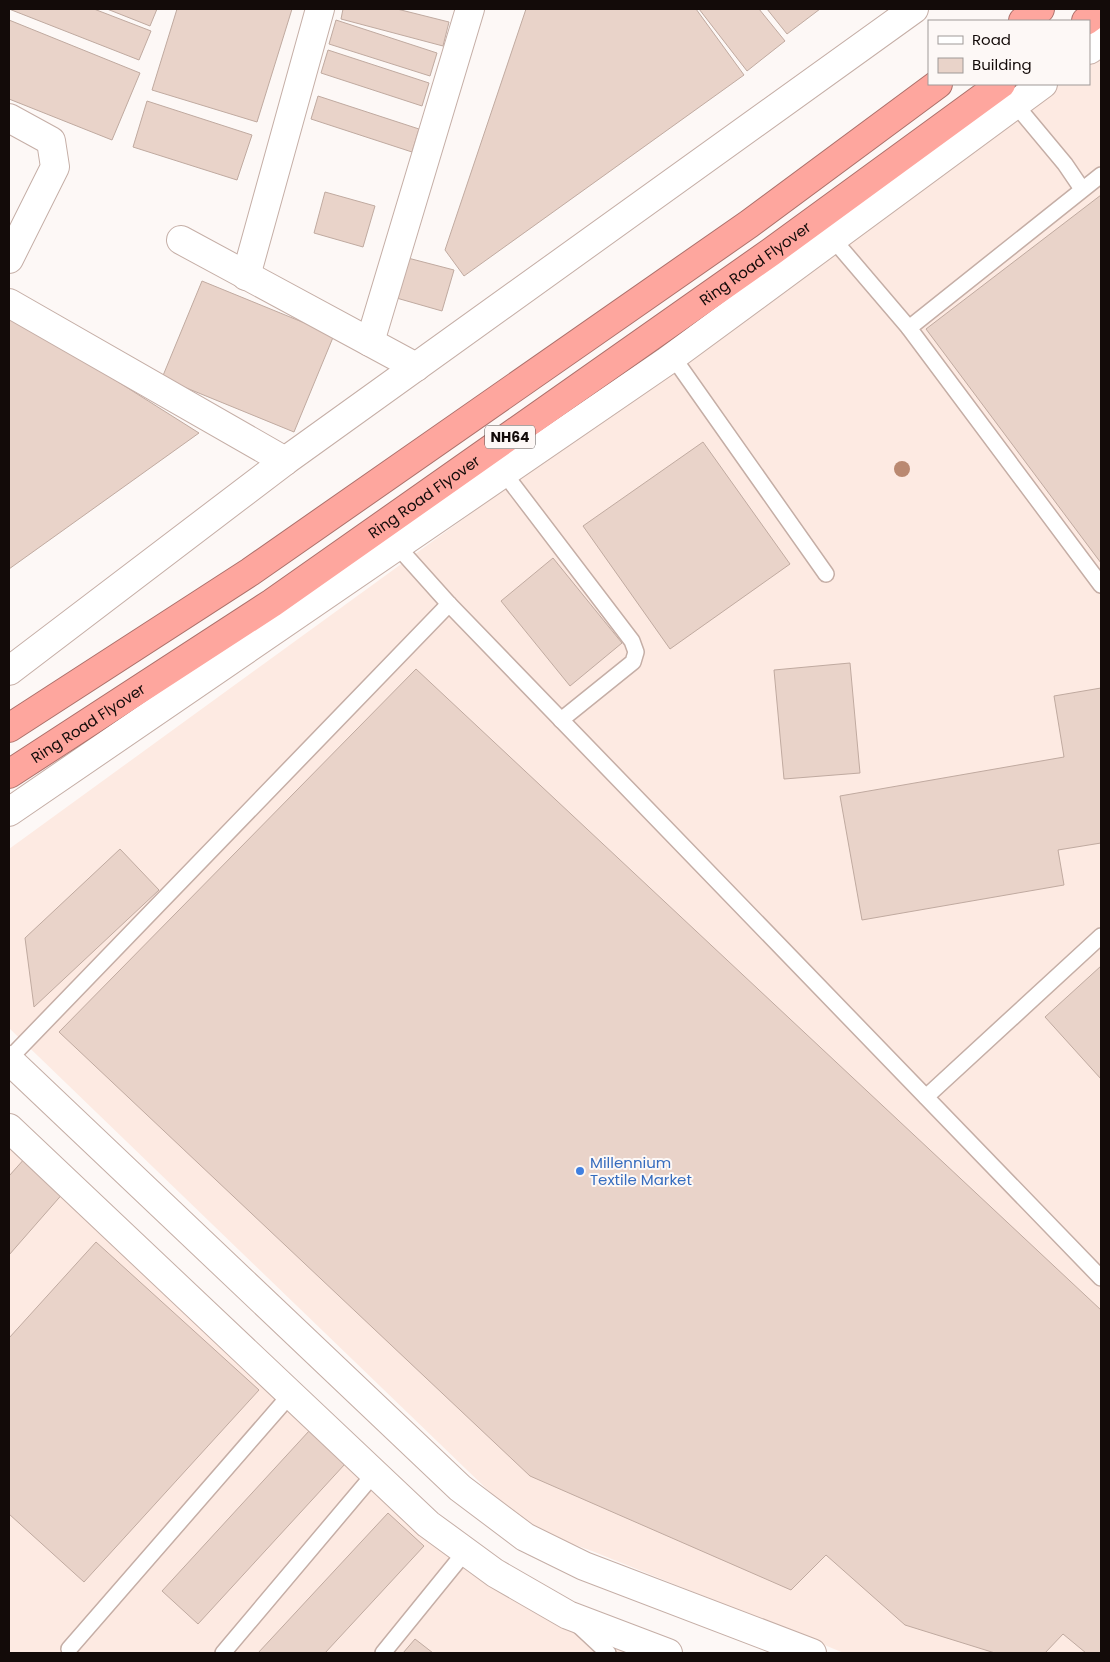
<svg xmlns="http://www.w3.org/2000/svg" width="1110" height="1662" font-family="Poppins,sans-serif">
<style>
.built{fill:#fdeae2}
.building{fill:#e9d3c9;stroke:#c0aaa0}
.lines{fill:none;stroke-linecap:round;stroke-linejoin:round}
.lane-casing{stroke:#c5aea6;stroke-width:18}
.street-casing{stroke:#c5aea6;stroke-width:30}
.secondary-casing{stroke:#c5aea6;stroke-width:30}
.highway-casing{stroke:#ac706a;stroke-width:30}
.lane{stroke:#fff;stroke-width:15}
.street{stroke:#fff;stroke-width:28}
.secondary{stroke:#fff;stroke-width:28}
.highway{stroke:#fea69e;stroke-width:28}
.tree{fill:#ba8971}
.shop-dot{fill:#3f7fe0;stroke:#fdf8f6;stroke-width:2}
.labels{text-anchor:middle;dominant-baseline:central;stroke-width:4;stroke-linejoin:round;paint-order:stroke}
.shield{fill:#fdf8f6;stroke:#595250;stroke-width:1}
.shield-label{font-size:14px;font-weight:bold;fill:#130b09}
.street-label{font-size:15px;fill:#130b09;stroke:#fdf8f6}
.shop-label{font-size:15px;fill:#366cbe;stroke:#fdf8f6;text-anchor:start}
</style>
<rect width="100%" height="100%" fill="#fdf8f6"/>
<!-- built -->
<g class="built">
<polygon points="1101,51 1101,1653 844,1653 592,1551 527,1528 9,1028 9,849 678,363 1057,84 1089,84 1089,60"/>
<polygon points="9,1145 427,1529 655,1653 9,1653"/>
</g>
<!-- building -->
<g class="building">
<polygon points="9,9 94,9 151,31 139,60"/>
<polygon points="107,9 157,9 150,26"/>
<polygon points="177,9 292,9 257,122 152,90"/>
<polygon points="343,9 397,9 449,22 443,46 341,19"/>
<polygon points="526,9 696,9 744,75 464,276 445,250"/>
<polygon points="699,9 759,9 785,41 747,71"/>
<polygon points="767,9 820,9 787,34"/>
<polygon points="9,20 140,73 112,140 9,99"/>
<polygon points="336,20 437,53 430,76 329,44"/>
<polygon points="328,50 429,83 422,106 321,73"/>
<polygon points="318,96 419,129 412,152 311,119"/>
<polygon points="147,101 252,135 237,180 133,147"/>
<polygon points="325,192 375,206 363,247 314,233"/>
<polygon points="1101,195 1101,563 926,329"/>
<polygon points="404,257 454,270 442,311 393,297"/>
<polygon points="202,281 334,335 294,432 162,378"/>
<polygon points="9,313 199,433 9,569"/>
<polygon points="703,442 790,564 670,649 583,526"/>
<polygon points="553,558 622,643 570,686 501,601"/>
<polygon points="850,663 860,773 784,779 774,670"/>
<polygon points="416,669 1101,1310 1101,1653 1086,1653 1063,1634 1045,1653 995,1653 905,1625 826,1555 791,1590 530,1476 59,1032"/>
<polygon points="1101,688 1101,843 1058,850 1064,885 862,920 840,796 1064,757 1054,696"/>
<polygon points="120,849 159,890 34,1007 25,938"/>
<polygon points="1101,966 1101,1079 1045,1017"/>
<polygon points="26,1157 65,1191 9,1255 9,1176"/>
<polygon points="96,1242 259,1390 84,1582 9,1514 9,1338"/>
<polygon points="309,1431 345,1464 198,1624 162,1591"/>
<polygon points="388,1513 424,1546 325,1653 258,1653"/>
<polygon points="415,1639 433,1653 403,1653"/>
</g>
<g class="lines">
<defs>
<g id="lane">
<polyline points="1015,104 1065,164 1082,189"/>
<polyline points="1101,175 909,328 1101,585"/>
<polyline points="833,239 909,328"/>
<polyline points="673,357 826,574"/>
<polyline points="504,473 632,641 636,652 633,662 561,720"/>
<polyline points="397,546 449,604 1101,1278"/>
<polyline points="9,1059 449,604"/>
<polyline points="926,1097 1101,936"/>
<polyline points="578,1625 608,1653"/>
<polyline points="69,1649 290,1395"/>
<polyline points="223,1653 374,1474"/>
<polyline points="383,1653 465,1552"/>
</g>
<g id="street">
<polyline points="9,118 51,141 55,167 9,259"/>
<polyline points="181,240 416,367"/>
<polyline points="246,276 320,9"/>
<polyline points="9,303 285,461"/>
<polyline points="370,342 470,9"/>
</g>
<g id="secondary">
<polyline points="1089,50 1101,41"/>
<polyline points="9,671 285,461 914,9"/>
<polyline points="9,812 667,361 1043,84"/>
<polyline points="9,1060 460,1488 525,1537 584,1566 812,1653"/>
<polyline points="9,1128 428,1524 495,1573 568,1615 668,1653"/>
</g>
<g id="highway">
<polyline points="1023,21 1040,9"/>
<polyline points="1086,21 1101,10"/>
<polyline points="9,728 250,572 749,224 938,84"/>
<path id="s1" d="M9,774L272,603L771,252L1001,84"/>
</g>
</defs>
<!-- lane casing -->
<use href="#lane" class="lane-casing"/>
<!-- street casing -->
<use href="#street" class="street-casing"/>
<!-- secondary casing -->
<use href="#secondary" class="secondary-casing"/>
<!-- highway casing -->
<use href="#highway" class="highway-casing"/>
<!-- lane -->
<use href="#lane" class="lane"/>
<!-- street -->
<use href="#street" class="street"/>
<!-- secondary -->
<use href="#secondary" class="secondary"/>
<!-- highway -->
<use href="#highway" class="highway"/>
</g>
<!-- trees -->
<circle class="tree" cx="902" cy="469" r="8"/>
<!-- markers -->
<circle class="shop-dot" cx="580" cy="1171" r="5"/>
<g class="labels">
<!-- shield labels -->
<rect class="shield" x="485" y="425.5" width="50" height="23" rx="4"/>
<g class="shield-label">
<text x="510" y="437">NH64</text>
</g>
<!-- street labels -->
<g class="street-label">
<text stroke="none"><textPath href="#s1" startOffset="904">Ring Road Flyover</textPath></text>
<text stroke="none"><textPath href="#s1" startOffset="499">Ring Road Flyover</textPath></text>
<text stroke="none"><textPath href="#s1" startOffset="94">Ring Road Flyover</textPath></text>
</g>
<!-- shop labels -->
<g class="shop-label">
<text x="590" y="1162">Millennium<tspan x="590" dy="17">Textile Market</tspan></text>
</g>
</g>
<!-- border -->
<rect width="1110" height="1662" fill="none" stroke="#130b09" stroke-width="20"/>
<!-- legend -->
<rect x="928" y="20" width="162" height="65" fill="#fdf8f6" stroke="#9f9997"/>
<rect x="938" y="36" width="25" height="8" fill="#ffffff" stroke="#9f9997"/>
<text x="972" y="45" font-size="15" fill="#130b09">Road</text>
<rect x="938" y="58" width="25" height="15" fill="#e9d3c9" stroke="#9f9997"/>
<text x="972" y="70" font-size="15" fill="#130b09">Building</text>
</svg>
